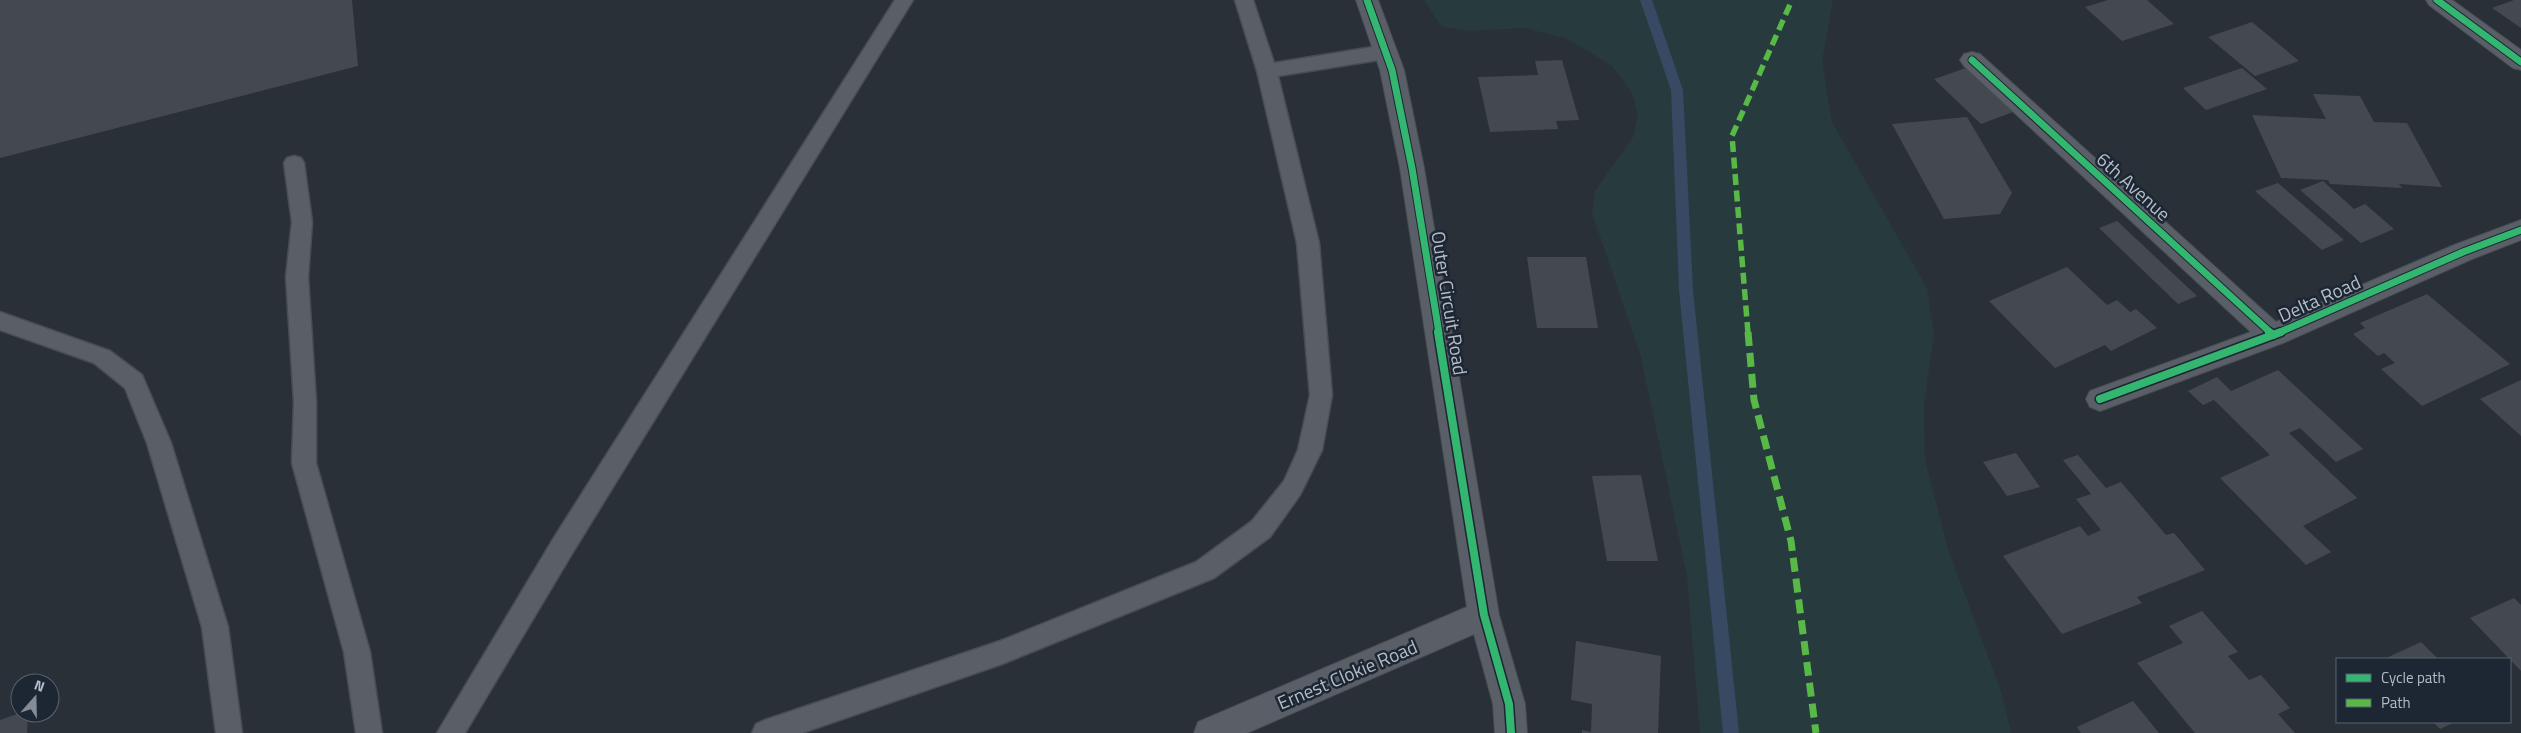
<svg xmlns="http://www.w3.org/2000/svg" width="2521" height="733" font-family="'Titillium Web',sans-serif">
<style>
.green{fill:#273a3e}
.lines{fill:none;stroke-linecap:round;stroke-linejoin:round}
.stream{fill:#384963;fill-rule:evenodd}
.building{fill:#444950}
.lane-casing{stroke:#484c53;stroke-width:3}
.street-casing{stroke:#484c53;stroke-width:2}
.lane{fill:#5a5e66;fill-rule:evenodd}
.street{fill:#5a5e66;fill-rule:evenodd}
.quiet-far1{stroke:#58b947;stroke-width:5.5;stroke-dasharray:11 5.5;stroke-linecap:butt}
.quiet{stroke:#58b947;stroke-width:7;stroke-dasharray:14 7;stroke-linecap:butt}
.cycleway-far1-casing{stroke:#1d2633;stroke-width:9}
.cycleway-casing{stroke:#1d2633;stroke-width:11}
.cycleway-far1{stroke:#33b770;stroke-width:7}
.cycleway{stroke:#33b770;stroke-width:8}
.labels{text-anchor:middle;dominant-baseline:central;stroke-width:5;stroke-linejoin:round;paint-order:stroke}
.street-label{font-size:19px;fill:#b4bcc9;stroke:#1d2633}
</style>
<rect width="100%" height="100%" fill="#2a3038"/>
<!-- green -->
<polygon class="green" points="1424,0 1833,0 1822,61 1832,122 1927,288 1934,334 1924,404 1925,460 1948,549 2002,694 2011,733 1700,733 1687,576 1641,357 1592,213 1595,191 1633,137 1638,115 1632,93 1612,66 1568,39 1525,28 1468,31 1441,26"/>
<g class="lines">
<!-- stream -->
<polygon class="stream" points="1640,0 1652,0 1683,90 1693,290 1739,733 1723,733 1679,290 1671,90"/>
</g>
<!-- building -->
<g class="building">
<polygon points="0,0 352,0 358,66 0,158"/>
<polygon points="2108,0 2147,0 2174,24 2122,41 2085,7"/>
<polygon points="2514,0 2521,0 2521,28 2492,8"/>
<polygon points="2252,22 2299,61 2255,76 2208,37"/>
<polygon points="1562,60 1579,120 1556,121 1558,129 1490,132 1478,77 1538,75 1535,61"/>
<polygon points="1966,68 2013,112 1981,124 1934,79"/>
<polygon points="2242,68 2267,89 2206,110 2183,88"/>
<polygon points="2313,94 2360,96 2374,122 2407,123 2442,187 2399,184 2402,188 2330,184 2328,180 2281,178 2252,115 2326,119"/>
<polygon points="1967,117 2012,193 2000,214 1944,219 1892,124"/>
<polygon points="2323,181 2354,209 2365,204 2394,229 2361,243 2300,190"/>
<polygon points="2278,183 2344,240 2322,250 2255,191"/>
<polygon points="2117,221 2197,296 2178,304 2099,228"/>
<polygon points="1527,257 1586,257 1598,328 1537,328"/>
<polygon points="2067,267 2107,305 2117,300 2130,312 2136,309 2157,328 2111,351 2105,345 2055,368 1989,301"/>
<polygon points="2427,294 2510,364 2422,406 2381,369 2395,363 2384,353 2378,356 2353,334 2365,328 2360,323"/>
<polygon points="2278,370 2363,449 2336,462 2300,428 2289,433 2357,498 2303,526 2331,552 2306,565 2220,478 2270,455 2214,400 2203,405 2188,391 2217,377 2231,391"/>
<polygon points="2521,380 2521,436 2480,399"/>
<polygon points="2016,453 2040,487 2007,496 1983,462"/>
<polygon points="2078,455 2106,488 2121,482 2166,535 2174,533 2205,570 2137,597 2142,603 2062,634 2003,556 2080,526 2088,536 2101,530 2076,499 2091,494 2063,460"/>
<polygon points="1641,475 1658,561 1607,561 1592,476"/>
<polygon points="2514,598 2521,605 2521,671 2470,618"/>
<polygon points="2202,611 2238,652 2228,656 2249,680 2261,675 2290,708 2278,714 2295,733 2195,733 2137,663 2183,643 2169,626"/>
<polygon points="1576,641 1661,656 1658,733 1582,733 1582,730 1591,732 1592,704 1571,700"/>
<polygon points="2421,642 2438,659 2384,659"/>
<polygon points="2133,701 2159,733 2081,733 2077,727"/>
<polygon points="20,713 28,713 27,733 0,733 0,720"/>
<polygon points="2433,722 2455,722 2440,729"/>
</g>
<g class="lines">
<defs>
<g id="lane">
<polygon points="895,0 913,0 573,552 465,733 437,733 555,536"/>
<polygon points="1235,0 1253,0 1274,63 1385,45 1392,47 1394,52 1392,57 1385,59 1278,76 1319,243 1332,395 1322,450 1300,495 1270,537 1214,578 1002,664 802,733 752,733 756,724 765,720 1000,641 1196,562 1252,521 1284,481 1298,450 1310,395 1297,243 1257,71"/>
<polygon points="294,156 301,158 304,163 312,222 308,277 316,402 316,463 370,652 382,733 356,733 344,652 292,463 294,402 286,277 292,222 284,163 287,158"/>
<polygon points="0,312 110,351 142,375 171,443 228,627 242,733 216,733 202,627 147,443 125,388 94,363 0,330"/>
</g>
<g id="street">
<polygon points="1356,0 1378,0 1404,70 1424,168 1499,615 1525,704 1527,733 1495,733 1493,704 1474,634 1247,733 1194,733 1198,722 1467,607 1400,168 1380,70"/>
<polygon points="2426,0 2452,0 2521,50 2521,70 2513,68 2429,5"/>
<polygon points="1972,52 1980,54 2276,322 2454,245 2521,220 2521,240 2472,259 2283,343 2100,411 2090,407 2086,399 2090,391 2251,332 1964,66 1960,60 1964,54"/>
</g>
</defs>
<!-- lane casing -->
<use href="#lane" class="lane-casing"/>
<!-- street casing -->
<use href="#street" class="street-casing"/>
<!-- lane -->
<use href="#lane" class="lane"/>
<!-- street -->
<use href="#street" class="street"/>
<!-- quiet-far1 -->
<polyline class="quiet-far1" points="1748,333 1732,136 1792,0"/>
<!-- quiet -->
<polyline class="quiet" points="1748,332 1754,400 1791,541 1816,733"/>
<defs>
<g id="cycleway-far1">
<polyline points="1367,0 1392,70 1412,168 1439,333"/>
<polyline points="2437,0 2521,62"/>
<polyline points="1972,60 2271,333"/>
<polyline points="2278,333 2463,252 2521,230"/>
</g>
<g id="cycleway">
<polyline points="1438,332 1484,615 1509,704 1511,733"/>
<polyline points="2269,332 2273,335"/>
<polyline points="2100,399 2281,332"/>
</g>
</defs>
<!-- cycleway-far1 casing -->
<use href="#cycleway-far1" class="cycleway-far1-casing"/>
<!-- cycleway casing -->
<use href="#cycleway" class="cycleway-casing"/>
<!-- cycleway-far1 -->
<use href="#cycleway-far1" class="cycleway-far1"/>
<!-- cycleway -->
<use href="#cycleway" class="cycleway"/>
</g>
<g class="labels">
<!-- street labels -->
<g class="street-label">
<text transform="translate(2134 186) rotate(42)">6th Avenue</text>
<text transform="translate(2319 298) rotate(-24)">Delta Road</text>
<text transform="translate(1450 303) rotate(81)">Outer Circuit Road</text>
<text transform="translate(1347 674) rotate(-23)">Ernest Clokie Road</text>
</g>
</g>
<!-- legend -->
<rect x="2336" y="658" width="175" height="65" fill="#1d2633" stroke="#59626f"/>
<rect x="2346" y="674" width="25" height="8" fill="#33b770" stroke="#59626f"/>
<text x="2381" y="683" font-size="15" fill="#b4bcc9">Cycle path</text>
<rect x="2346" y="699" width="25" height="8" fill="#58b947" stroke="#59626f"/>
<text x="2381" y="708" font-size="15" fill="#b4bcc9">Path</text>
<!-- north arrow -->
<g transform="translate(35 698) rotate(20)"><circle r="24" fill="#1d2633" stroke="#59626f"/>
<path d="M0-4L9 19L0 12L-9 19Z" fill="#848b96"/>
<text y="-8" font-size="14" font-weight="bold" text-anchor="middle" fill="#b4bcc9">N</text>
</g>
</svg>
